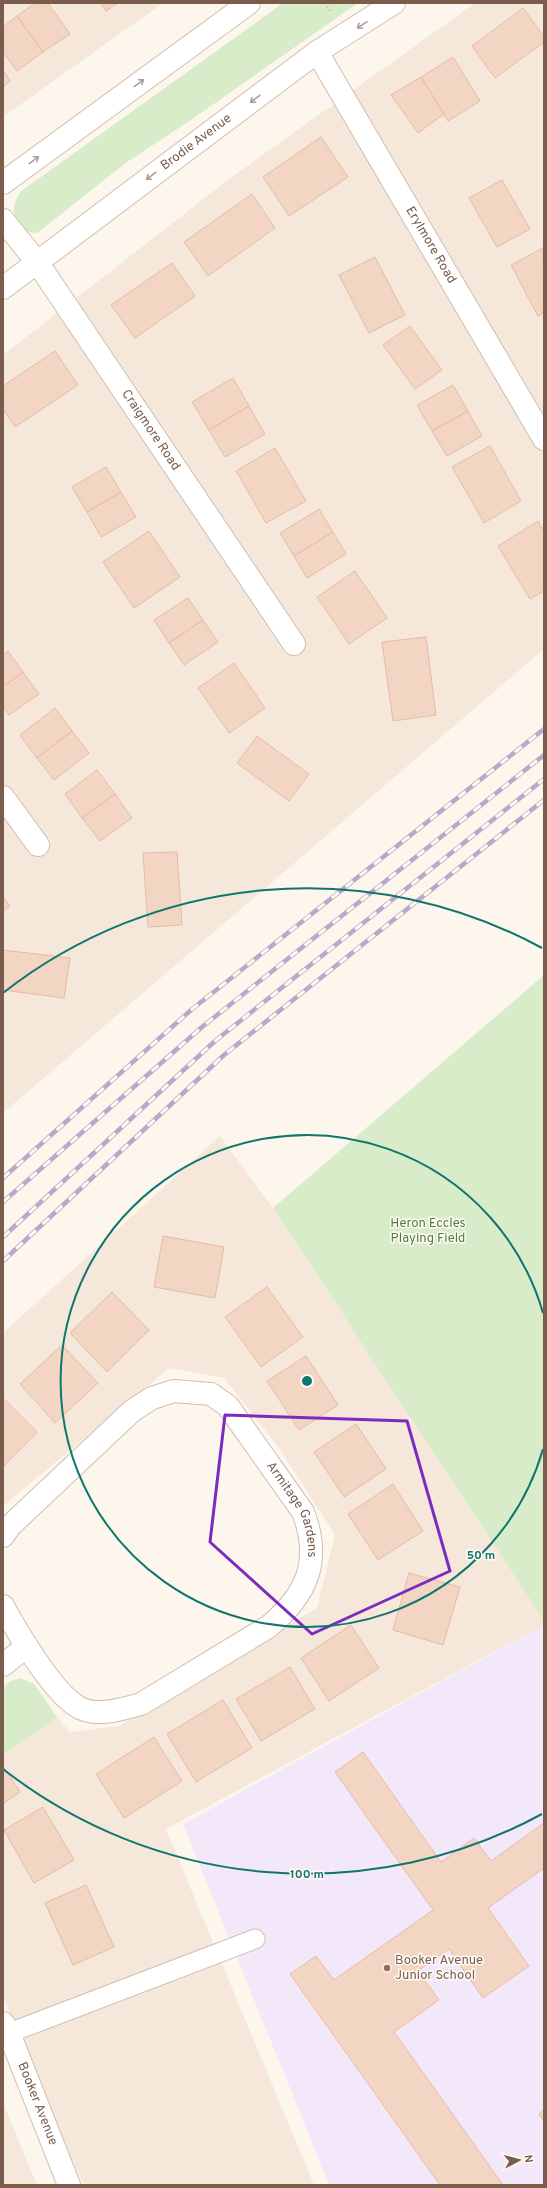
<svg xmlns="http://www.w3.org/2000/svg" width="547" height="2188" font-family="Overpass,sans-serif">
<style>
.residential{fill:#f5e8da}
.education{fill:#f3e8fa}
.green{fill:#d8ecc9}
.building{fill:#f3d5c3;stroke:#e6bba3}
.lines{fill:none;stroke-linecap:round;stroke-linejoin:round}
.service-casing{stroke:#d1beb0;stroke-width:21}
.minor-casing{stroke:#d1beb0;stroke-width:24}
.tertiary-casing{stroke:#d1beb0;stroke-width:24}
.path{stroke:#d9b8a5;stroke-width:2.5;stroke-dasharray:1 3;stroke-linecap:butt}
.service{stroke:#fff;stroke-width:19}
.minor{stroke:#fff;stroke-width:22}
.tertiary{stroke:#fff;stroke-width:22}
.rail-casing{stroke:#b9a8c9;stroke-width:4.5}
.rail{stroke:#fffaf3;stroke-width:3;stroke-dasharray:9;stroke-linecap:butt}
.oneway{stroke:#af9d94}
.marked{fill:none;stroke:#7b2cbf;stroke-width:3;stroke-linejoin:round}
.ring{fill:none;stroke:#0f766e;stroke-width:2}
.education-dot{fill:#8d6e63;stroke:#fffaf3;stroke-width:1.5}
.labels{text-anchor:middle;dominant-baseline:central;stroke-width:3;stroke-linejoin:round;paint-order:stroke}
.street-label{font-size:13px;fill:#7a5c4d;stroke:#fffaf3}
.park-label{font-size:13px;fill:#537a41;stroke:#fffaf3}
.education-label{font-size:13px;fill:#785e54;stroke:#fffaf3;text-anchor:start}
.centre{fill:#0f766e;stroke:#fffaf3;stroke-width:2}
.ring-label{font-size:12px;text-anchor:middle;font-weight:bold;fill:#0f766e;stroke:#fffaf3;stroke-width:3;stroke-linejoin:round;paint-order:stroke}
</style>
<rect width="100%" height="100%" fill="#fdf6ec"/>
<!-- residential -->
<g class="residential">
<polygon points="3,3 163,3 3,117"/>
<polygon points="475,3 544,3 544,649 3,1113 3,355 229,179"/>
<polygon points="220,1136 273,1208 544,1621 544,1625 166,1829 314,2185 83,2185 3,1997 3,1755 57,1717 70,1732 119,1726 317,1608 335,1535 279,1448 224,1378 169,1368 3,1506 3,1333"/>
<polygon points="3,2103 37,2185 3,2185"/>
</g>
<!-- education -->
<polygon class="education" points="544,1625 544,2185 329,2185 183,1824"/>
<!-- green -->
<g class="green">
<path d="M283,3H358L188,122L127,162L37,233L24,232C12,215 10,211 20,192Z"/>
<polygon points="544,975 544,1621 273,1208"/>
<polygon points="20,1678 34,1684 57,1717 3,1755 3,1687 11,1681"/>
</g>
<!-- building -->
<g class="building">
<polygon points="35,3 48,3 70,34 43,52 17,16"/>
<polygon points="101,3 118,3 106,11"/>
<polygon points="523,8 544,37 544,42 495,78 472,46"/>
<polygon points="17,16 43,52 17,71 3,52 3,27"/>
<polygon points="453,57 480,101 448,121 421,77"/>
<polygon points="3,70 10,81 3,87"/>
<polygon points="421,77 444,114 418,133 391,95"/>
<polygon points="321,137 348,177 289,216 263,177"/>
<polygon points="502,180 530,229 497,247 469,198"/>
<polygon points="252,194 275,228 208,276 184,242"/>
<polygon points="543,248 544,312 538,316 511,265"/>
<polygon points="375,257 405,315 369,333 339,275"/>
<polygon points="172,263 195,296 135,338 111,305"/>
<polygon points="410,326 442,370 415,389 383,345"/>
<polygon points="55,351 78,385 15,427 3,409 3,386"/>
<polygon points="233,378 249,406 209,430 192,402"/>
<polygon points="453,385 468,411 432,431 417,405"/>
<polygon points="249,406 265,434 225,457 209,430"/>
<polygon points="468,411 482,436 447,456 432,431"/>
<polygon points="490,446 521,501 484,523 452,467"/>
<polygon points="275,448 306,501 266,523 236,471"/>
<polygon points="106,467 121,492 87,512 72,487"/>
<polygon points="121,492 136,517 101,537 87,512"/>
<polygon points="319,509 333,532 294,556 280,533"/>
<polygon points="538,521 544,532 544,591 530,599 498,546"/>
<polygon points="149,531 180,577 134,608 103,562"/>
<polygon points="333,532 346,554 307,578 294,556"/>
<polygon points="355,571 387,618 349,644 317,597"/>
<polygon points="188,598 203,620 169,643 154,620"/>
<polygon points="203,620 218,642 184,665 169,643"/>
<polygon points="426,637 436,715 393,721 382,642"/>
<polygon points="8,651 23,672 3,687 3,655"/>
<polygon points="234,663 265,708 229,733 198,688"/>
<polygon points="23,672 39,694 9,715 3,706 3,687"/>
<polygon points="55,708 72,731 37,758 20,735"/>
<polygon points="72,731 89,753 54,780 37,758"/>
<polygon points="257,736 309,774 289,801 237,763"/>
<polygon points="97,770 115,794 82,818 65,794"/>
<polygon points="115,794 132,818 100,841 82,818"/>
<polygon points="177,852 182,925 148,927 143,853"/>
<polygon points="3,897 10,906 3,911"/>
<polygon points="3,950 70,958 64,998 3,990"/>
<polygon points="163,1236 224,1247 215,1298 154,1287"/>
<polygon points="267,1287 303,1337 261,1367 225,1317"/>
<polygon points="112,1292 149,1330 107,1372 70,1333"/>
<polygon points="62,1345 98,1383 55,1423 20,1384"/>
<polygon points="306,1356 338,1405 299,1430 267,1381"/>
<polygon points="3,1398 37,1432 3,1467"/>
<polygon points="356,1424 386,1469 344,1497 314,1452"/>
<polygon points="393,1484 423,1531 378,1560 348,1514"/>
<polygon points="409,1573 460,1587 443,1645 393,1630"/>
<polygon points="351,1625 379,1668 329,1701 301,1658"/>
<polygon points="290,1667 315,1709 261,1741 236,1699"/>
<polygon points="223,1700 252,1748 196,1782 167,1734"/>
<polygon points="154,1737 182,1781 124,1818 96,1774"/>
<polygon points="363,1752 441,1862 474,1838 491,1861 544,1823 544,1868 488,1908 529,1966 483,1998 449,1949 418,1971 439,2000 394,2032 503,2185 440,2185 290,1974 316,1956 334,1980 433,1910 335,1772"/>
<polygon points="3,1766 20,1792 3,1804"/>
<polygon points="43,1807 74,1860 34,1883 4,1830"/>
<polygon points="86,1885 114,1947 73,1965 45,1903"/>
<polygon points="544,2110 544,2121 539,2114"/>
</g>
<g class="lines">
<defs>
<polyline id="service" points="9,2033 255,1939"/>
<g id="minor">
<path id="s1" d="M317,52L544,439"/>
<path id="s2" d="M3,220L37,262L294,644"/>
<polyline points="3,797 38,845"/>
<path id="s3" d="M3,1536L10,1526L132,1411L152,1398L174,1391L211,1394L228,1406L303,1512C322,1561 307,1595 268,1627L141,1704C123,1709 98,1717 80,1708C54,1695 18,1633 3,1606"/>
<polyline points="3,1665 26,1647"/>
<path id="s4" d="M3,2023L9,2033L69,2185"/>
</g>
<g id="tertiary">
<polyline points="3,183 249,3"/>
<path id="s5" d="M3,288L317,52L394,3"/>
</g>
</defs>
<!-- service casing -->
<use href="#service" class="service-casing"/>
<!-- minor casing -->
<use href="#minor" class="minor-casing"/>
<!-- tertiary casing -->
<use href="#tertiary" class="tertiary-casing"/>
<!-- path -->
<polyline class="path" points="325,3 330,11"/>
<!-- service -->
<use href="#service" class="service"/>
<!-- minor -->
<use href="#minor" class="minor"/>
<!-- tertiary -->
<use href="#tertiary" class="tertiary"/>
<defs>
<g id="rail">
<polyline points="3,1178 191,1010 544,729"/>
<polyline points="3,1202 202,1027 544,755"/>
<polyline points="3,1237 215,1041 544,779"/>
<polyline points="3,1261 224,1055 544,800"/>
</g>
</defs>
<!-- rail casing -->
<use href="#rail" class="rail-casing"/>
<!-- rail -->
<use href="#rail" class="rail"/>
</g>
<!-- one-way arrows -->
<defs><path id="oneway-shaft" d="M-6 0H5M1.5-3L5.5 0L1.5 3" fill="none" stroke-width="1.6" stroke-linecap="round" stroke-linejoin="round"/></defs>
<g class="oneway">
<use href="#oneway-shaft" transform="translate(362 25) rotate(146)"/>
<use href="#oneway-shaft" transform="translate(139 83) rotate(-36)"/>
<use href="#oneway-shaft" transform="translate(255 99) rotate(143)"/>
<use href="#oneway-shaft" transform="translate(34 160) rotate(-36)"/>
<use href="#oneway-shaft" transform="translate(151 176) rotate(143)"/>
</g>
<!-- marked area -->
<path class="marked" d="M225,1415L407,1421L450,1571L312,1634L210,1542Z"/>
<!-- distance rings -->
<g class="ring">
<path d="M543 1449A246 246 0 1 1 543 1313"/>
<path d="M542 1814A493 493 0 0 1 3 1769M3 993A493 493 0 0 1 542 948"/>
</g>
<!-- markers -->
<circle class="education-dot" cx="387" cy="1968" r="4"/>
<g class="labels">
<!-- street labels -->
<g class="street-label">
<text stroke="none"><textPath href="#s5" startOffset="242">Brodie Avenue</textPath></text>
<text stroke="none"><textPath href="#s1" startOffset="224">Erylmore Road</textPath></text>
<text stroke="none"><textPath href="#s2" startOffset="257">Craigmore Road</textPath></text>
<text stroke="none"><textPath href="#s3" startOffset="408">Armitage Gardens</textPath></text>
<text stroke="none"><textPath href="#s4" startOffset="88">Booker Avenue</textPath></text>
</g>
<!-- park labels -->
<g class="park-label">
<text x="428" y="1224">Heron Eccles<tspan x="428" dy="15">Playing Field</tspan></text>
</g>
<!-- education labels -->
<g class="education-label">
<text x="395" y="1961">Booker Avenue<tspan x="395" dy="15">Junior School</tspan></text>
</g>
</g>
<circle cx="307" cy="1381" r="6" class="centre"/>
<g class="ring-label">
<text x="481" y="1559">50 m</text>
<text x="307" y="1878">100 m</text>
</g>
<!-- border -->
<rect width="547" height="2188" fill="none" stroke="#7a5c4d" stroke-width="8"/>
<!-- north arrow -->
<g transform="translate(519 2160) rotate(83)" stroke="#fffaf3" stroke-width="3" paint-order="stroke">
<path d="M0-3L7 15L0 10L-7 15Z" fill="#7a5c4d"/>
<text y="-6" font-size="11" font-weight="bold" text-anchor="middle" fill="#7a5c4d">N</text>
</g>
</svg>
